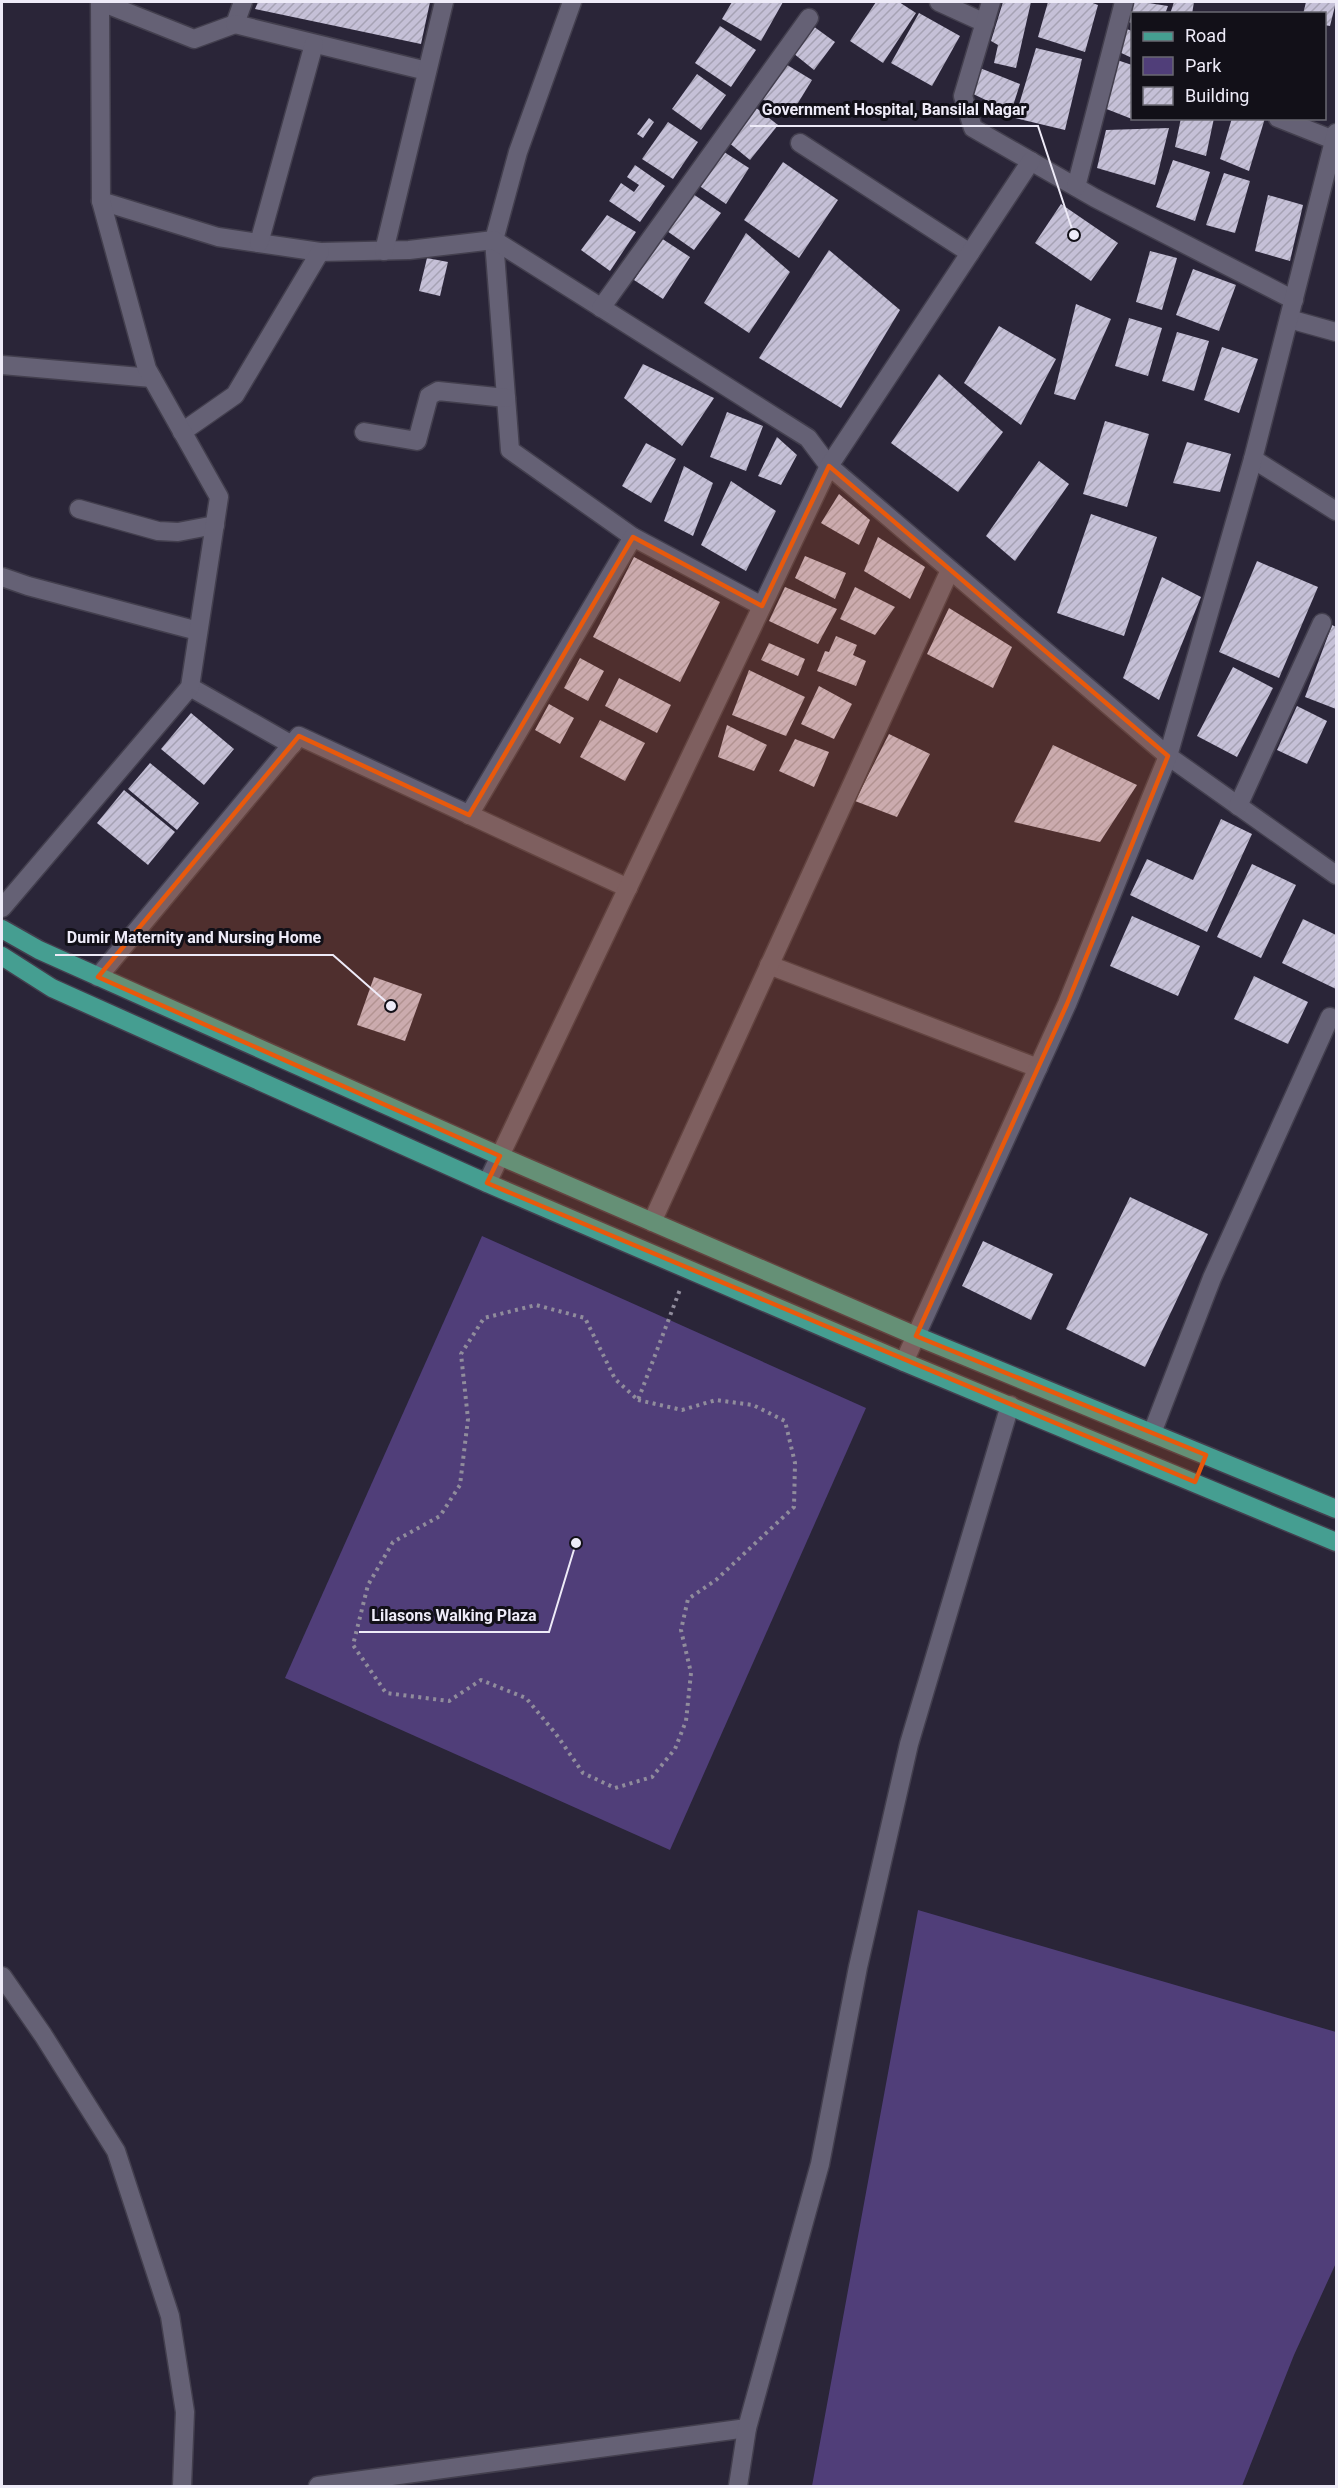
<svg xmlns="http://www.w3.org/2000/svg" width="1338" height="2488" font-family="Roboto,sans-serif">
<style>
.park{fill:#503e79}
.building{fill:url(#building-hatch)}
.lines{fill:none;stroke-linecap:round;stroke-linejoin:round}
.minor-casing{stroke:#433f4e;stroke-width:21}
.major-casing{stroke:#433f4e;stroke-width:21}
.path{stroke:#908c9c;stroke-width:4;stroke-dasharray:3 4.5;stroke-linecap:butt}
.minor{stroke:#656175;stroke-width:18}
.major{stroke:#459e91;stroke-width:18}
.marked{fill:#e8590c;fill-opacity:0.2;stroke:#e8590c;stroke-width:4.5;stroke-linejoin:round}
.leader{fill:none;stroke:#eeebf8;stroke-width:2}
.callout-dot{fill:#eeebf8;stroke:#121018;stroke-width:2}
.callout-label{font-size:16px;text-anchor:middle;font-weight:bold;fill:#eeebf8;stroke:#121018;stroke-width:6;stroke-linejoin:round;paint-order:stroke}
</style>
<defs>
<pattern id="building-hatch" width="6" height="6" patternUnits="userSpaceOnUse" patternTransform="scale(1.5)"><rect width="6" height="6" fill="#c5c0d7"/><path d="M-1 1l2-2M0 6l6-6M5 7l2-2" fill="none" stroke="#a6a2b4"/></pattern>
</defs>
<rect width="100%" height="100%" fill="#2a2538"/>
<!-- park -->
<g class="park">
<polygon points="482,1236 866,1408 670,1850 285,1678"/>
<polygon points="918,1910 1336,2032 1336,2263 1294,2355 1242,2486 812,2486"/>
</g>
<!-- building -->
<g class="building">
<polygon points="258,2 430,2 421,44 255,9"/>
<polygon points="732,2 783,2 761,41 722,19"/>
<polygon points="876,2 899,2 916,13 883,63 850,41"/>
<polygon points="1003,2 1031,2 1016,68 994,63 998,45 991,41"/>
<polygon points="1048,2 1090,2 1098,5 1085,52 1038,37"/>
<polygon points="1133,2 1142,2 1168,6 1165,14 1132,14 1132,23 1128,22"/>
<polygon points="1174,2 1194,2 1192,14 1170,14"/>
<polygon points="1306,2 1336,2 1330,26 1324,25 1324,14 1303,14"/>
<polygon points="919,13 960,36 932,86 891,63"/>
<polygon points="720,26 756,50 731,87 695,63"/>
<polygon points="813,26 835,42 814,70 793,53"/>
<polygon points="1124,28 1132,31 1132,58 1117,51"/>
<polygon points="1036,48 1082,59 1065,130 1015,118"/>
<polygon points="1117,60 1132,65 1132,119 1104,108"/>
<polygon points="784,63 812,80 790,116 762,99"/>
<polygon points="980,68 1020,84 1011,112 971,93"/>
<polygon points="697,74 726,95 701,130 672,109"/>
<polygon points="755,107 778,125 750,160 728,142"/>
<polygon points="649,118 654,122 643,138 637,134"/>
<polygon points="1181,118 1214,118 1206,156 1175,147"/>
<polygon points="1232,118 1265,118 1249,171 1220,159"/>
<polygon points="668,122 698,142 673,179 642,159"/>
<polygon points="1169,128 1155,185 1097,168 1106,130"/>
<polygon points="721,150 749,168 726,204 698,185"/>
<polygon points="1173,160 1210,172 1195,221 1156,207"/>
<polygon points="783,162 838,200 799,258 744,220"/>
<polygon points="635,165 665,186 640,222 609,201 621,183 634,192 639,185 627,177"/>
<polygon points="1224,173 1250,181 1235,233 1206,225"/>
<polygon points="693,194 721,213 694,250 667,231"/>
<polygon points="1268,195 1303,205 1290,261 1255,251"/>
<polygon points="1061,204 1118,243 1091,281 1035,243"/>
<polygon points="607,215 636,232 610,271 581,250"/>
<polygon points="746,233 790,272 749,333 704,303"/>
<polygon points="661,238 690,257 663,299 634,280"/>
<polygon points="829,250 900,310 841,408 759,358"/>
<polygon points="1150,251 1177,258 1162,310 1136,302"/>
<polygon points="427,258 448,262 440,296 419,291"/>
<polygon points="1193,269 1236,285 1219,331 1176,315"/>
<polygon points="1076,304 1111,319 1075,400 1054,394"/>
<polygon points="1129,318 1162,328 1148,376 1115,366"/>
<polygon points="999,326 1056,359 1021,425 964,383"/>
<polygon points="1177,332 1209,341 1194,391 1162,381"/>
<polygon points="1222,347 1258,359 1239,413 1204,400"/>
<polygon points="643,364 714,398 682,446 624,398"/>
<polygon points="939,374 1003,432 958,492 891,443"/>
<polygon points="727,412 763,426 746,471 710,457"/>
<polygon points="1105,421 1149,434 1127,507 1083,494"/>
<polygon points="777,437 797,455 781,485 758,476"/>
<polygon points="1187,442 1231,454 1220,492 1173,483"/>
<polygon points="646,443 676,459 651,503 622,486"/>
<polygon points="1039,461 1069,484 1015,561 986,536"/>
<polygon points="684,466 713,483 693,536 664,521"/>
<polygon points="731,481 776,511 746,571 701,545"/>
<polygon points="839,494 870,520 859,545 821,523"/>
<polygon points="1091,514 1157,537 1124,636 1057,613"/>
<polygon points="878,537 925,567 910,599 864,571"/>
<polygon points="805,556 846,573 835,599 795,578"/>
<polygon points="634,557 720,602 680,682 593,637"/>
<polygon points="1257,561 1318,587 1279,678 1219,652"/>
<polygon points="1162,577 1201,597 1159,700 1123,678"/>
<polygon points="785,587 837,609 818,644 769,621"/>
<polygon points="855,587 895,607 875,635 840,619"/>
<polygon points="949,608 1012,647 993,688 927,654"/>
<polygon points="1332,625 1336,627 1336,709 1305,697"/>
<polygon points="836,636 857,645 853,655 866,661 856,686 817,671 825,651 829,652"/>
<polygon points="769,643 805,659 798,676 761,660"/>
<polygon points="580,658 604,671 588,701 564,688"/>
<polygon points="1233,667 1273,688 1237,757 1197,736"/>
<polygon points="749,670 805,697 786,736 732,715"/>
<polygon points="619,678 671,705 657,733 605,706"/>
<polygon points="819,686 852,704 834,739 801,724"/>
<polygon points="549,704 574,718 560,744 535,730"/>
<polygon points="1297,706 1327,721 1307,764 1277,750"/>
<polygon points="191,713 234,749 204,785 161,749"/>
<polygon points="600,720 645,743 625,781 580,757"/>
<polygon points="727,725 767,745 754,771 718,757"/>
<polygon points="889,734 930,754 897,817 855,801"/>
<polygon points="795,739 829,752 814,787 779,771"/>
<polygon points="1053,745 1137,785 1100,842 1014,822"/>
<polygon points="150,763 199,803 177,830 128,789"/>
<polygon points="124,790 175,832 148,865 97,823"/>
<polygon points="1221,819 1252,834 1207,932 1130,895 1147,859 1193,880"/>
<polygon points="1252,864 1296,885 1261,958 1217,937"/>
<polygon points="1132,916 1200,946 1178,996 1110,966"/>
<polygon points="1303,919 1336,935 1336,989 1282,963"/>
<polygon points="1254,976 1308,1002 1288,1044 1234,1019"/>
<polygon points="374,977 422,994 405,1041 357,1025"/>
<polygon points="1130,1197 1208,1234 1145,1367 1066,1329"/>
<polygon points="983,1241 1053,1274 1031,1320 962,1286"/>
</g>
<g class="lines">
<defs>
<g id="minor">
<polyline points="101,2 194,39 235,24 243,2"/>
<polyline points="572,2 518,152 494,240 510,450 633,537 762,606"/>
<polyline points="939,2 985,23"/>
<polyline points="991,2 963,96 973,128 1095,198 1294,300"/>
<polyline points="235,24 427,71"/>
<polyline points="1278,118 1336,141"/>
<polyline points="800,143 970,253"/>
<polyline points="1076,187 1124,2"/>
<polyline points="101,201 218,237 320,252 409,250 494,240 808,438 829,466 1168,756 1336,875"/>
<polyline points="259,243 314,44"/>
<polyline points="384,251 444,2"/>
<polyline points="601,308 809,18"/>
<polyline points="1289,319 1336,332"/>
<polyline points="2,365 152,378"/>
<polyline points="182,432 235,395 320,252"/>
<polyline points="364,432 417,441 429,396 438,391 506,398"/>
<polyline points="1253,459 1336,511"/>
<polyline points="79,509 158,531 178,532 215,525"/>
<polyline points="2,577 28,586 198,631"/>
<polyline points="190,687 292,745"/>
<polyline points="1238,806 1322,623"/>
<polyline points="469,815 633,537"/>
<polyline points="2,908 190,687 219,497 147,369 101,201 100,2"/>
<polyline points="769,965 1038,1068"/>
<polyline points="98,977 299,736 628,888"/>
<polyline points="487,1183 829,466 1031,161"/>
<polyline points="652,1222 950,570"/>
<polyline points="904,1362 1067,1004 1168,756 1253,459 1336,133"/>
<polyline points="1152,1433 1212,1278 1330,1017"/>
<polyline points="2,1976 43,2035 116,2151 170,2316 185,2412 182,2486"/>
<polyline points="318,2486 747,2428"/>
<polyline points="738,2486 747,2428 820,2164 858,1967 909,1744 1010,1405"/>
</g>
<g id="major">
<polyline points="2,929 39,950 500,1156 916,1336 1336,1509"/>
<polyline points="2,956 52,988 487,1183 904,1362 1336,1542"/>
</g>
</defs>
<!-- minor casing -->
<use href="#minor" class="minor-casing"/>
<!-- major casing -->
<use href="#major" class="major-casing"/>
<!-- path -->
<polyline class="path" points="638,1400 682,1410 716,1400 753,1405 785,1421 795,1463 794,1507 716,1580 688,1599 681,1630 691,1673 686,1721 675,1749 652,1777 615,1788 583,1773 556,1734 526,1698 481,1680 449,1701 386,1693 353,1645 368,1585 393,1542 440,1516 460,1485 468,1419 461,1354 484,1318 536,1305 585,1318 615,1379 638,1400 681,1287"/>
<!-- minor -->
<use href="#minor" class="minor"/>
<!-- major -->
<use href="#major" class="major"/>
</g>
<!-- marked area -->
<path class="marked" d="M829,466L1168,756L1067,1004L916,1336L1206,1455L1195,1482L487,1183L500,1156L98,977L299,736L469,815L633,537L762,606Z"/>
<!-- callouts -->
<path class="leader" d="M1074 235L1038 126H750M391 1006L333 955H55M576 1543L549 1632H359"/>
<g class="callout-dot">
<circle cx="1074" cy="235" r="6"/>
<circle cx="391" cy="1006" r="6"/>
<circle cx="576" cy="1543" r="6"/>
</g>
<g class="callout-label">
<text x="894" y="115">Government Hospital, Bansilal Nagar</text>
<text x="194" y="943">Dumir Maternity and Nursing Home</text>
<text x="454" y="1621">Lilasons Walking Plaza</text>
</g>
<!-- border -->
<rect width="1338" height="2488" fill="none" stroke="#eeebf8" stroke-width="6"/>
<!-- legend -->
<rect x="1131" y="12" width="195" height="108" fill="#121018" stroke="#6a6872" stroke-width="1.5"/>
<rect x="1143" y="32" width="30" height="9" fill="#459e91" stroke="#6a6872" stroke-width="1.5"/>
<text x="1185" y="42" font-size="18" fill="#eeebf8">Road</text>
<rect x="1143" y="57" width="30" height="18" fill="#503e79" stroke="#6a6872" stroke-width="1.5"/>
<text x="1185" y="72" font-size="18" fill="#eeebf8">Park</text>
<rect x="1143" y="87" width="30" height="18" fill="url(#building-hatch)" stroke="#6a6872" stroke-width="1.5"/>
<text x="1185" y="102" font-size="18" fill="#eeebf8">Building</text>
</svg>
